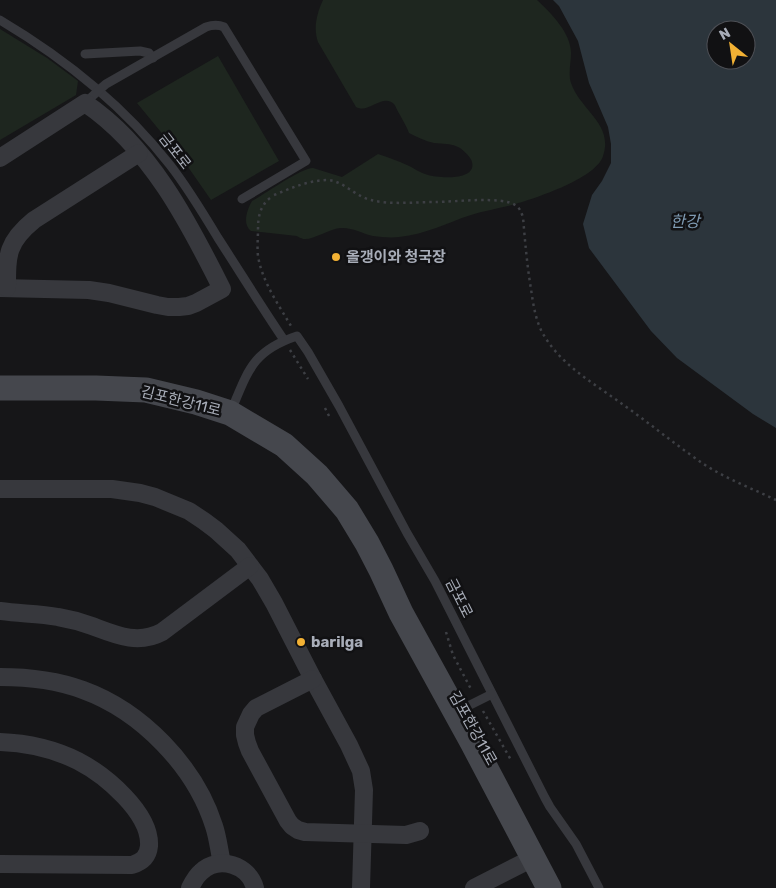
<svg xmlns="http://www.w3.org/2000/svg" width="776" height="888" font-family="Rubik,'Noto Sans KR',sans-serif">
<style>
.green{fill:#1e261f}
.water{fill:#2c353c;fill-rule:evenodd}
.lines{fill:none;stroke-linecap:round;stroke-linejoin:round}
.path{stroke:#3d3f44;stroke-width:2.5;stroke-dasharray:2.5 4;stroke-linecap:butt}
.service{stroke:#37383d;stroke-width:9}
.minor{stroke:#37383d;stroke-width:18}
.secondary{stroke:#45474d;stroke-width:25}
.poi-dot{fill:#f2b134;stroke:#111113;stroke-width:2}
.labels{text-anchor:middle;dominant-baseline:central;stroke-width:5;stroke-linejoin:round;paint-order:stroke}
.street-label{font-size:15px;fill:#a8adb8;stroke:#111113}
.poi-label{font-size:15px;font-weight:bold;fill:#a8adb8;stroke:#111113;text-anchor:start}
.water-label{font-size:16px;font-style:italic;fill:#7f9bb3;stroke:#111113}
</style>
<rect width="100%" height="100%" fill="#161618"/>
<!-- green -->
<g class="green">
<path d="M323,0H537C551,13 571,33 571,53C571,63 568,74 571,83C580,110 614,124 603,156C596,179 531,200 508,206C496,209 483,211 471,215C446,223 427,234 399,237C391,238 381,237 373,236C361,233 352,227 340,228C329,229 313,240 304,239C303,239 298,237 297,236L251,231C242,224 247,210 252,201C265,194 301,168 313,168L342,177L378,154C388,157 398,161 407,165C414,168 420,173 428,175C438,178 477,181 472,162C471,157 464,151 460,148C452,143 442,144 434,143C425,141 417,137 409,133C407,127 403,121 400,115C398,112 396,107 394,104C382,93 369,114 356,107L318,42C313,28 317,13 323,0Z"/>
<polygon points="0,29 47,58 78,81 76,95 0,140"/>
<polygon points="218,56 279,161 211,200 179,154 137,103"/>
</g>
<!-- water -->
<path class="water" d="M553,0H776V428L753,414L677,358L651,331L589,248L583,224L592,195L602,181L611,163V144L608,127L589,83L578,41L559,6ZM716,30H746V60H716Z"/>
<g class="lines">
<!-- path -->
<g class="path">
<path d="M274,195C291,188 307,181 326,180C343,180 354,196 371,200C390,205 415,202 436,202C453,202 502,196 515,205C520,208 521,212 523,217C525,241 527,265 531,289C533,303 535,317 541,330C558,364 595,384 625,406C649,423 671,441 695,458C719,476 749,487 776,500"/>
<path d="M270,198C260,206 258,217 258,229C258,238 257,247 258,256C262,281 278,304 291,326"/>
<polyline points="290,350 308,379"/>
<polyline points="325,408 330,418"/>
<polyline points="446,632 453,655 472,691"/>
<polyline points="483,711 511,760"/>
</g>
<!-- service -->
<g class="service">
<path d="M0,20C64,58 124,106 170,165C188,188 203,213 218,238C240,272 261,306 284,340"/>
<polyline points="85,54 140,51 149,53 153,58"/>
<path d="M85,103L99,90L106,84L206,27C212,25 217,24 224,27L306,161L242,199"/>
<path d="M231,411C248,371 252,351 297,336L308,352L339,406L407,533L435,581L545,798L550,807L576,844L599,888"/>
<polyline points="462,709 492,694"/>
</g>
<!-- minor -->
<g class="minor">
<path d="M0,158L85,103C150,147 188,221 222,289L196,303L188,306L179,307H168L157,305L109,293L89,290L0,288"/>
<path d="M7,288C7,254 7,242 34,220L139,153"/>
<polyline points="0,489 112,489 140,493 155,497 189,511 204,521 216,530 238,550 260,579 274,603 313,679 349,745 361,771 364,790 361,888"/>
<path d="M0,611C19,614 39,613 58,617C70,619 81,622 92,626C116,635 138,645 162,632L250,566"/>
<path d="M0,677C28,677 56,680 83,690C141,711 195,766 214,826C218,838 219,850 222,863"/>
<polyline points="313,679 256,708 251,714 245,727 245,735 247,743 250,751 288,821 292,826 298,830 305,832 406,835 420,831"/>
<path d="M0,742C27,743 54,749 78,761C105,775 151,813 149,846C148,857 142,862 132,865L0,864"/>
<path d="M190,888C193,882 196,876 201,872C219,855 249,865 255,888"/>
<polyline points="474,888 533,858"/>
</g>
<!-- secondary -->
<polyline class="secondary" points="0,388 96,388 146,390 196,402 230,413 284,445 317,475 347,510 367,543 381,570 401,613 472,742 549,888"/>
</g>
<!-- markers -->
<g class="poi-dot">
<circle cx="336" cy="257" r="5"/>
<circle cx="301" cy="642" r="5"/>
</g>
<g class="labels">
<!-- street labels -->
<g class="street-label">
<text transform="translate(175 151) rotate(52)">금포로</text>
<text transform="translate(181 401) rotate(14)">김포한강11로</text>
<text transform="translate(459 598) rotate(63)">금포로</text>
<text transform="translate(473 728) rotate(61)">김포한강11로</text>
</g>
<!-- poi labels -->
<g class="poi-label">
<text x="346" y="257">올갱이와 청국장</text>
<text x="311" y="642">barilga</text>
</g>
<!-- water labels -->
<g class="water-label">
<text x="685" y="221">한강</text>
</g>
</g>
<!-- north arrow -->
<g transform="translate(731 45) rotate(330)"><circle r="24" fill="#111113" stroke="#4d4f55"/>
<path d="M0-4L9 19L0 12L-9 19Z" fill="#f2b134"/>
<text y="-8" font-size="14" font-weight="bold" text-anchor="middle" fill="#a8adb8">N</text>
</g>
</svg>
